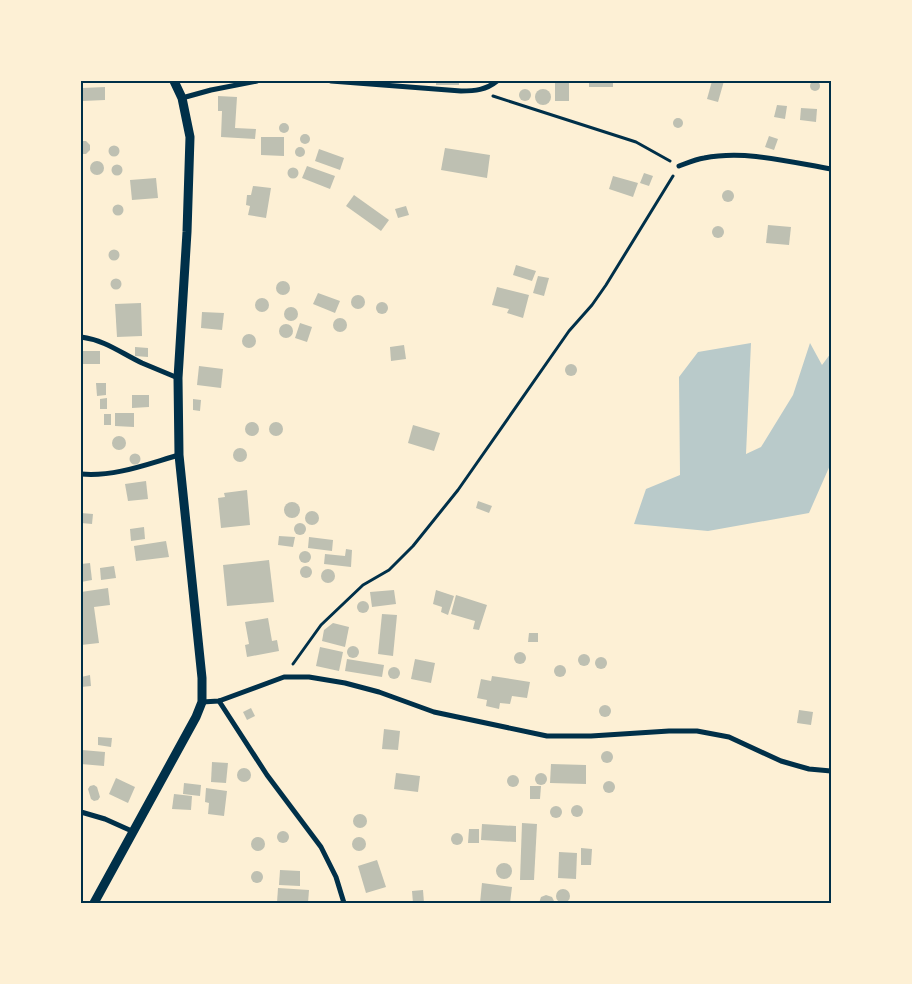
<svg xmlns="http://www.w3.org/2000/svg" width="912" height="984" font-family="Spectral,serif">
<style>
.green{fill:#b9caca}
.building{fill:#bec0b2}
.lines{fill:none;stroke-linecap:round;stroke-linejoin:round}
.path{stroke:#003049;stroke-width:3}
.minor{stroke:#003049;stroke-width:5}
.tertiary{stroke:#003049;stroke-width:9}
.neatline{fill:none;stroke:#003049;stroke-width:2}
</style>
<rect width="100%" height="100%" fill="#fdf0d5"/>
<!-- green -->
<polygon class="green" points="751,343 746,454 761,447 793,395 810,343 822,365 831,353 831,463 809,513 708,531 634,524 646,489 680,475 679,377 698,352"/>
<!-- building -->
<g class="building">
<circle cx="815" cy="86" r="5"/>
<rect x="436" y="81" width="23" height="4"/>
<rect x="589" y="81" width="24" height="6"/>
<polygon points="712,81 724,81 718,102 707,99"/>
<rect x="555" y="82" width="14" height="19"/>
<polygon points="105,87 105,100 83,101 82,88"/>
<circle cx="525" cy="95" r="6"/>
<circle cx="543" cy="97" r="8"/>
<polygon points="218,96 237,97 235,128 256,129 255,139 221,137 222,111 218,111"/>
<polygon points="777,105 787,106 785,119 774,117"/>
<polygon points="801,108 817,109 816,122 800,120"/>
<circle cx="678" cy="123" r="5"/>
<circle cx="284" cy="128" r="5"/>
<circle cx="305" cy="139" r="5"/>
<polygon points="769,136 778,139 774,150 765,147"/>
<polygon points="261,137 284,137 284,156 261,155"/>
<polygon points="81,141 86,141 90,145 90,150 86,154 81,154"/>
<circle cx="114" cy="151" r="5.5"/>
<circle cx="300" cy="152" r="5"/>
<polygon points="445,148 490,155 487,178 441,170"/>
<polygon points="319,149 344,158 340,170 315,161"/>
<circle cx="97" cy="168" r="7"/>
<circle cx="117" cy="170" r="5.5"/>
<polygon points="307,166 335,176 330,189 302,178"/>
<circle cx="293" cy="173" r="5.5"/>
<polygon points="644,173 653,176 649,186 640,183"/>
<polygon points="613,176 638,183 633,197 609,189"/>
<polygon points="156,178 158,198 132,200 130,180"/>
<polygon points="253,186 271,188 266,218 248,215 250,206 246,205 247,195 251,195"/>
<circle cx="728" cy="196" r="6"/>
<polygon points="354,195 389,220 381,231 346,206"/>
<circle cx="118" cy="210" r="5.5"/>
<polygon points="406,206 409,215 398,218 395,209"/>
<polygon points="768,225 791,227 789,245 766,243"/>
<circle cx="718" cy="232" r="6"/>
<circle cx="114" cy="255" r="5.5"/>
<polygon points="516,265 536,271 532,281 513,275"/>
<polygon points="538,276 549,278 544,296 533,293"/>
<circle cx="116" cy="284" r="5.5"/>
<circle cx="283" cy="288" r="7"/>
<polygon points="497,287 529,295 523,318 507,313 509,309 492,305"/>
<polygon points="318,293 340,301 335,313 313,304"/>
<circle cx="358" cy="302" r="7"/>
<circle cx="262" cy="305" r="7"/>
<circle cx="382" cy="308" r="6"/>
<polygon points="141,303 142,336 117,337 115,304"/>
<circle cx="291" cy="314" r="7"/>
<polygon points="202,312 224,313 222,330 201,328"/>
<circle cx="340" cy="325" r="7"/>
<polygon points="300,323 312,327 307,342 295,338"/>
<circle cx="286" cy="331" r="7"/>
<circle cx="249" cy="341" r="7"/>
<polygon points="404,345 406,359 391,361 390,347"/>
<polygon points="135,347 148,348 148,357 135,356"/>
<rect x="81" y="351" width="19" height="13"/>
<circle cx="571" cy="370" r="6"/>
<polygon points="199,366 223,369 221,388 197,385"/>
<polygon points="96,383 106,383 106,395 97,396"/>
<polygon points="132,395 149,395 149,407 132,408"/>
<polygon points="107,398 107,409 100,409 100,399"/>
<polygon points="193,399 201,400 200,411 193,410"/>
<polygon points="115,413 134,413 134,427 115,426"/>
<rect x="104" y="414" width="7" height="11"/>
<circle cx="276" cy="429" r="7"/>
<circle cx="252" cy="429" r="7"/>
<polygon points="413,425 440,433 434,451 408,443"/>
<circle cx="119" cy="443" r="7"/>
<circle cx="240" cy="455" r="7"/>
<circle cx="135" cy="459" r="5.5"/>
<polygon points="146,481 148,499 128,501 125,484"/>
<polygon points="247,490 250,525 221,528 218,498 225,497 224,493"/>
<polygon points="478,501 492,506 489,513 476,508"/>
<circle cx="292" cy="510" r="8"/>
<circle cx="312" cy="518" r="7"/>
<polygon points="81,513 93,514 92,524 81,523"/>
<circle cx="300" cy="529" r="6"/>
<polygon points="144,527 145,539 131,541 130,529"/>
<polygon points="279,536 295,537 293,547 278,545"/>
<polygon points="309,537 333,540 332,551 308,548"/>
<polygon points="166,541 169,557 136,561 134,546"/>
<polygon points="346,549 352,550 351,567 324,564 325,554 345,556"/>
<circle cx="305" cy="557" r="6"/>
<polygon points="269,560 274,602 227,606 223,565"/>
<polygon points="90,563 92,580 81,582 81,564"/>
<polygon points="114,566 116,578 101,580 100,568"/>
<circle cx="306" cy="572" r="6"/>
<circle cx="328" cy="576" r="7"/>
<polygon points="108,588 110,605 94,607 99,643 81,645 81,592"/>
<polygon points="394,590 396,604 372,607 370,592"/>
<polygon points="436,590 454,596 448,615 441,612 442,607 433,604"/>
<polygon points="456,595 487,605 479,630 473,629 475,621 451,614"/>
<circle cx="363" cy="607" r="6"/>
<polygon points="382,614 397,615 393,656 378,654"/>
<polygon points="268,618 272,641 277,640 279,651 247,657 245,645 249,644 245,622"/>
<polygon points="333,623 349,627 345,647 322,641 324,630"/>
<polygon points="529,633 538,633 538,642 528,642"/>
<circle cx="353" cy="652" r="6"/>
<polygon points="320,647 343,652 339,671 316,666"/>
<circle cx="520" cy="658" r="6"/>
<circle cx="584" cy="660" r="6"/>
<circle cx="601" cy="663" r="6"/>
<polygon points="347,659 384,665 382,677 345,671"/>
<polygon points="415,659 435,663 431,683 411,679"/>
<circle cx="560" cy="671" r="6"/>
<circle cx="394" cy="673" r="6"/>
<polygon points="90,675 91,686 81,687 81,677"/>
<polygon points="492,676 530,682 527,698 512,696 510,704 500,703 499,709 486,706 487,700 477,698 481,679 491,681"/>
<circle cx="605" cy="711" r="6"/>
<polygon points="251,708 255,716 247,720 243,712"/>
<polygon points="799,710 813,712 811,725 797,723"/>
<polygon points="384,729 400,731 398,750 382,749"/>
<polygon points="98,737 112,738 111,747 98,745"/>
<polygon points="82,750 105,752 104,766 81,764"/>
<circle cx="607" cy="757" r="6"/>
<polygon points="212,762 228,763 226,783 211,782"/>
<polygon points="551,764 586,765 586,784 550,783"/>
<circle cx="244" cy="775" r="7"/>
<polygon points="396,773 420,776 418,792 394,789"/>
<circle cx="541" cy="779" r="6"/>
<circle cx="513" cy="781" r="6"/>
<polygon points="116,778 135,787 128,803 109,794"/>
<circle cx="609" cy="787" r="6"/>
<polygon points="184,783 201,785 200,796 183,794"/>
<polygon points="94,785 97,787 100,797 98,800 94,801 91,799 88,789 90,786"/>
<polygon points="530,786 541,786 540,799 530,799"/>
<polygon points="206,788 227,791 224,816 208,814 209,803 205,802"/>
<polygon points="174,794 192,796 191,810 172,809"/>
<circle cx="577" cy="811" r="6"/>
<circle cx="556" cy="812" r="6"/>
<circle cx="360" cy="821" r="7"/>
<polygon points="522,823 537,824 534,880 520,880"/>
<polygon points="482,824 516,826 516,842 481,840"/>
<polygon points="469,829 479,829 479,843 468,843"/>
<circle cx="283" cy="837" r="6"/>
<circle cx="457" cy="839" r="6"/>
<circle cx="359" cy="844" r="7"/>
<circle cx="258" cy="844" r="7"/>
<polygon points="581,848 592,849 591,865 581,865"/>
<polygon points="559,852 577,853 576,879 558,878"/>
<polygon points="377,860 386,887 366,893 358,866"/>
<circle cx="504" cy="871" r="8"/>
<polygon points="280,870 300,871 300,886 279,885"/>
<circle cx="257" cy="877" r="6"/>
<polygon points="482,883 512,887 510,903 480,903"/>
<polygon points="278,888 309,890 308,903 277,903"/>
<circle cx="563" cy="896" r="7"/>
<polygon points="423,890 424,903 413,903 412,891"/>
<polygon points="546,895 552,897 555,903 539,903 541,897"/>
</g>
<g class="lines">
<!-- path -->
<g class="path">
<polyline points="493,96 636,142 670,161"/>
<polyline points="293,664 321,625 363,585 389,570 413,546 458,490 569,331 592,305 606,285 673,176"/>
</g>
<!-- minor -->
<g class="minor">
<path d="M331,81L461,91C475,91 486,90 497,81"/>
<polyline points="182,98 211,90 257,81"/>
<path d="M679,166C687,163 696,159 704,158C746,150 790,162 831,169"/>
<path d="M81,337C105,340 121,353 142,363C154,368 166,373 178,378"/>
<path d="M81,474C115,477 147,464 179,455"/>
<polyline points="219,701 267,775 321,847 336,877 344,903"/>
<polyline points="202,702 219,701 284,677 309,677 345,683 379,692 434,712 547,736 591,736 669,731 697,731 729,737 781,761 809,769 831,771"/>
<polyline points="81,812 105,819 134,832"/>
</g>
<!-- tertiary -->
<polyline class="tertiary" points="94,903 196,717 202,702 202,678 179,455 178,378 187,232 190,137 182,98 174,81"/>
</g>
<!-- border -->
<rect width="912" height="984" fill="none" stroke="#fdf0d5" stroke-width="165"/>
<rect x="82" y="82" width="748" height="820" class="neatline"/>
</svg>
